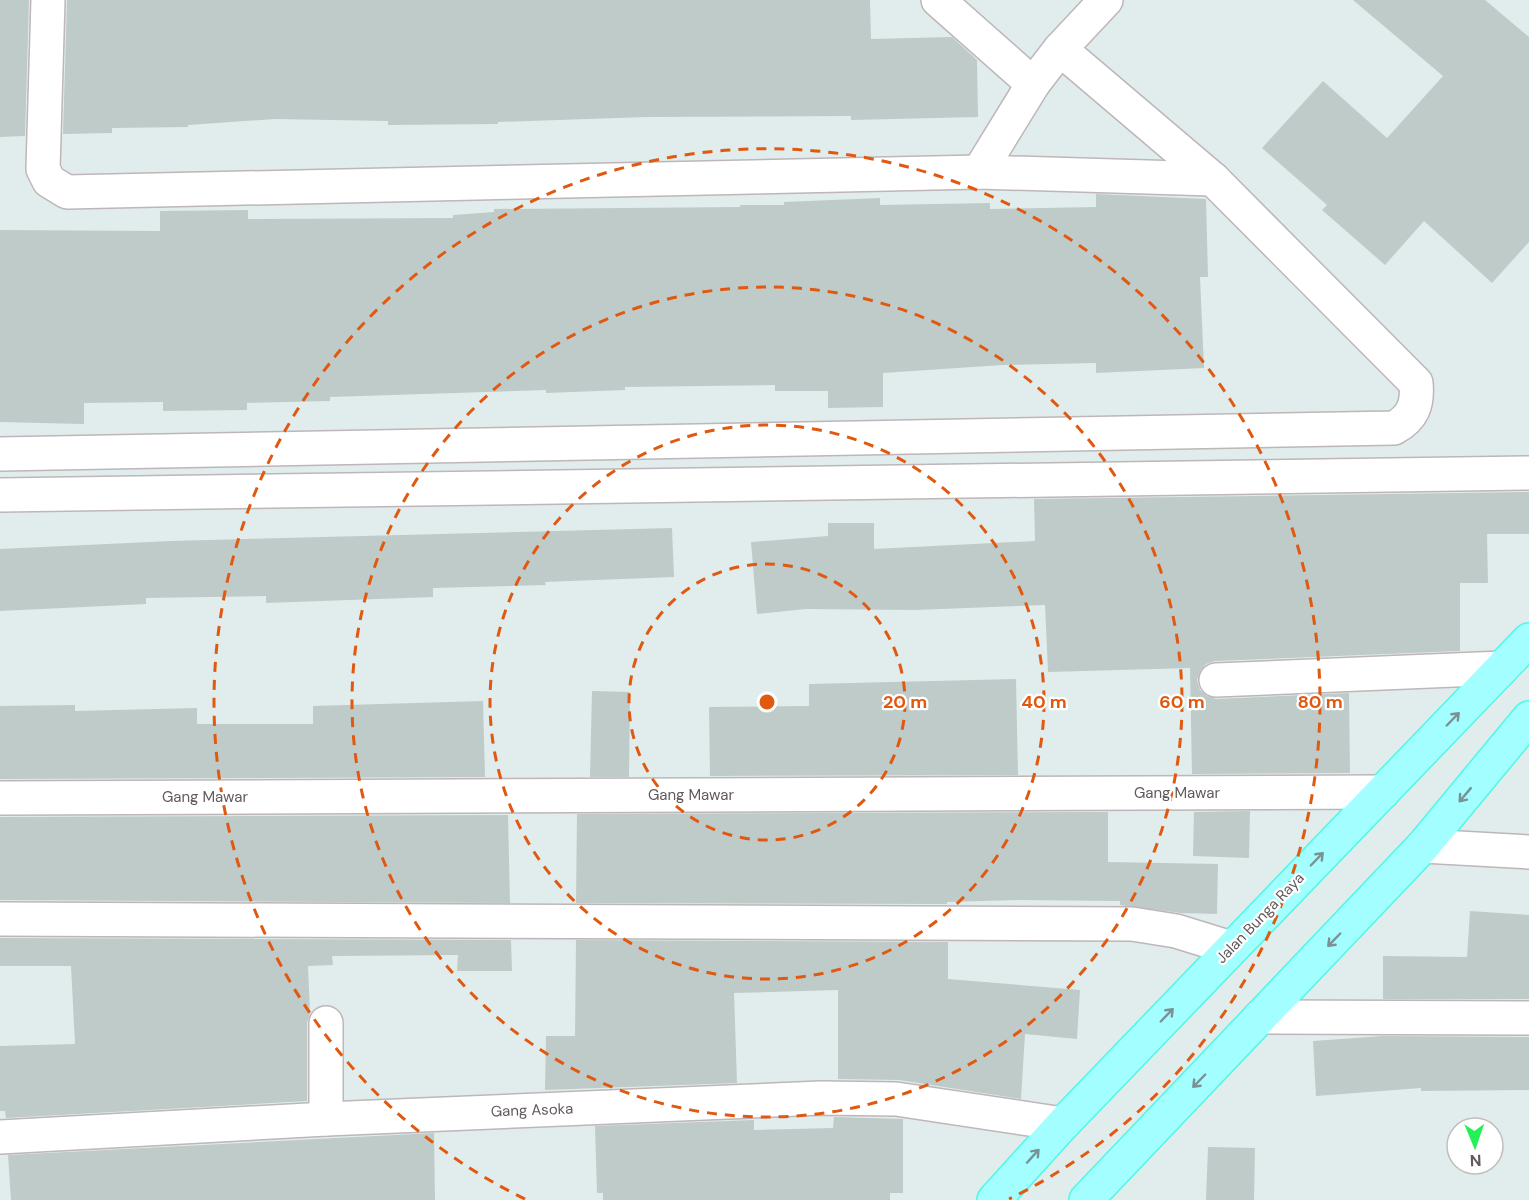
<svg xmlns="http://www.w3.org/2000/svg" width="1529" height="1200" font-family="'DM Sans',sans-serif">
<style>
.building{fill:#bfcbc8}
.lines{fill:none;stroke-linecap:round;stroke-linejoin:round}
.minor-casing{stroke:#beb6b8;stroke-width:36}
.major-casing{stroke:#4ff8e5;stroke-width:36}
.minor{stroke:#fff;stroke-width:33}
.major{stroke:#a3feff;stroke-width:33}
.oneway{stroke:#799395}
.ring{fill:none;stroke:#e15910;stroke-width:3;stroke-dasharray:10 8}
.labels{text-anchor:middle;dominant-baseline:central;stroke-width:4.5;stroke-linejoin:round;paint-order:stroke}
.street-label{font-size:15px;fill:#62595c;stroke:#fff}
.centre{fill:#e15910;stroke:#fff;stroke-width:3}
.ring-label{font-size:18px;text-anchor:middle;font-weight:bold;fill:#e15910;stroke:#fff;stroke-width:4.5;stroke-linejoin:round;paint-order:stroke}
</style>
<rect width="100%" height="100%" fill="#e0edec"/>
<!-- building -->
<g class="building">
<polygon points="0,0 29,0 25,136 0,137"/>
<polygon points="67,0 870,0 871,39 952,37 977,60 978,117 851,120 851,116 646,117 498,122 498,124 388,125 388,121 275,119 188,125 188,127 112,128 112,133 63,134"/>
<polygon points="1353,0 1485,0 1529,37 1529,242 1492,283 1424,221 1385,265 1322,210 1327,205 1262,148 1323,81 1387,138 1443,76"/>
<polygon points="1096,194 1206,199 1208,277 1200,277 1204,368 1096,373 1096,363 1002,365 883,373 883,407 828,408 828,391 775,391 775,385 625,387 625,390 546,393 546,390 330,397 330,401 247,403 247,410 163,411 163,402 84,403 84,424 0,422 0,230 160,231 160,211 248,210 248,219 453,218 453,215 494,212 494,209 740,207 740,205 784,205 784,202 880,198 880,205 990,203 990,209 1096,207"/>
<polygon points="1529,492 1529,534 1487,534 1488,583 1460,583 1460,651 1215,661 1206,664 1200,671 1197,680 1200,690 1207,696 1216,699 1349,693 1350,773 1192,774 1190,668 1048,672 1045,605 915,610 806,609 757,614 751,542 828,536 828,523 874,523 874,549 1035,541 1034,499"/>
<polygon points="672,528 674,577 545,582 546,585 433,588 433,597 266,603 266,596 146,598 146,604 0,611 0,549 171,541"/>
<polygon points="1016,679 1018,775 710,776 709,707 809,706 809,684"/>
<polygon points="592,691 630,692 629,777 590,777"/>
<polygon points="483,701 485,777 0,779 0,706 75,705 75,711 197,708 197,724 313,724 313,706"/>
<polygon points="1250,811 1249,858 1193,856 1194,812"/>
<polygon points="1108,812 1108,862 1218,864 1217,914 1181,913 1120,905 1120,901 1018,900 947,902 947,904 576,903 577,814"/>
<polygon points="508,815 510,903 0,900 0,817"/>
<polygon points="1470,911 1529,915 1529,999 1383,999 1383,956 1467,957"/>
<polygon points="0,938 511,940 512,971 457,971 458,955 332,956 333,965 308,966 310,1013 307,1023 307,1101 6,1118 5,1111 0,1111 0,1046 75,1044 71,966 0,966"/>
<polygon points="576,940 948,942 948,979 1080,990 1077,1039 1025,1034 1021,1099 899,1080 838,1079 838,990 734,993 737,1083 545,1090 546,1036 575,1036"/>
<polygon points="1383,1036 1529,1037 1529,1090 1421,1091 1421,1088 1316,1096 1313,1041"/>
<polygon points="834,1117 903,1119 903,1193 890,1193 890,1200 603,1200 603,1193 597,1193 595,1126 754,1120 754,1130 833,1128"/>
<polygon points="434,1133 435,1200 11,1200 8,1155"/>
<polygon points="1208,1147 1255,1148 1254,1200 1206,1200"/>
</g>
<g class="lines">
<defs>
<g id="minor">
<polyline points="48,0 43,169 49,181 67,192 979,172 1213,179"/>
<polyline points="938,0 1033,84"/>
<polyline points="979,172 1033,84 1060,49 1106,0"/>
<path d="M0,454L1394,428C1413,418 1418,404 1416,383L1213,179L1060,49"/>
<polyline points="0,495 1529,473"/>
<polyline points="1216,680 1502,668"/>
<polyline points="0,798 1383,792"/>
<polyline points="1423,846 1529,852"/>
<polyline points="0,919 1132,924 1176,931 1231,948"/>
<polyline points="1260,1017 1529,1018"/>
<polyline points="326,1119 326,1023"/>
<polyline points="0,1137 326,1119 821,1098 896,1099 1063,1124"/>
</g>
<g id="major">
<polyline points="994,1200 1063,1124 1529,640"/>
<polyline points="1086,1200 1423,846 1529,718"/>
</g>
</defs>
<!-- minor casing -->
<use href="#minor" class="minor-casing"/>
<!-- major casing -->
<use href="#major" class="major-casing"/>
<!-- minor -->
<use href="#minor" class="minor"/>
<!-- major -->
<use href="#major" class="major"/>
</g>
<!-- one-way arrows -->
<defs><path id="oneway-shaft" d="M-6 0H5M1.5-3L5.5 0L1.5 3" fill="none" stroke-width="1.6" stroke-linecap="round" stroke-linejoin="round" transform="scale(1.5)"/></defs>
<g class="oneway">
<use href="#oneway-shaft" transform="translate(1453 719) rotate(-46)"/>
<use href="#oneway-shaft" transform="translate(1465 795) rotate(130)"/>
<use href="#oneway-shaft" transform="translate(1317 859) rotate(-46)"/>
<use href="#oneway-shaft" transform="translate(1334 940) rotate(134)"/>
<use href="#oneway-shaft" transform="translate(1167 1015) rotate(-46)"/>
<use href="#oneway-shaft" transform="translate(1199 1081) rotate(134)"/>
<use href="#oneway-shaft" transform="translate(1033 1156) rotate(-48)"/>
</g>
<!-- distance rings -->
<g class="ring">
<circle cx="767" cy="702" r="138"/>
<circle cx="767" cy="702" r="277"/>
<circle cx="767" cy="702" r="415"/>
<path d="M525 1199A553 553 0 1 1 1009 1199"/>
</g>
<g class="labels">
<!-- street labels -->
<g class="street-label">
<text x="1177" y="793">Gang Mawar</text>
<text x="691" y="795">Gang Mawar</text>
<text x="205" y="797">Gang Mawar</text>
<text transform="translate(1260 918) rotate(-46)">Jalan Bunga Raya</text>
<text transform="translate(532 1110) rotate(-2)">Gang Asoka</text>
</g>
</g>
<circle cx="767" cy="702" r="9" class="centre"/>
<g class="ring-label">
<text x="905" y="708">20 m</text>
<text x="1044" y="708">40 m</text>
<text x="1182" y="708">60 m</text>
<text x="1320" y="708">80 m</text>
</g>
<!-- north arrow -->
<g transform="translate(1475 1146) rotate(178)"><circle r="28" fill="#ffffff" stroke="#c0bdbe" stroke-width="1.5"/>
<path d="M0-4.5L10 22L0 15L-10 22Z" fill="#23f155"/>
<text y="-9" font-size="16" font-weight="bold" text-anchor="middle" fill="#62595c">N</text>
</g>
</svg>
